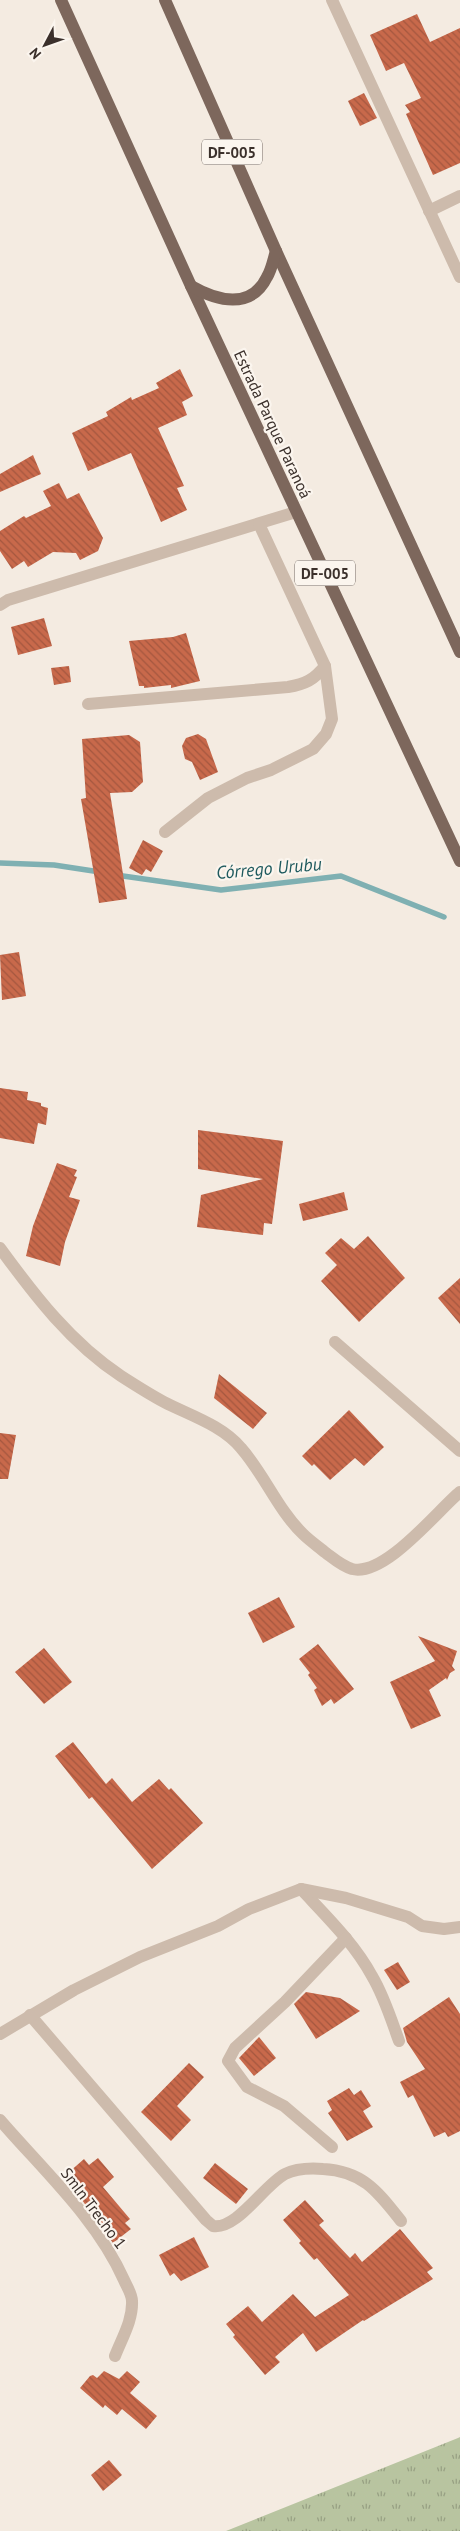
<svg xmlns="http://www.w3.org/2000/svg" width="460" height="2531" font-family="'PT Sans',sans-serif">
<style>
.park{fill:url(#park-tufts)}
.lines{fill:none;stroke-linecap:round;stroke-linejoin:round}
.stream{stroke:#7fb0b2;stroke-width:5.5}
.building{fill:url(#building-back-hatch)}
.street{stroke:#cdbbac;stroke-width:12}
.primary{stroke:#7d675c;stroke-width:12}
.labels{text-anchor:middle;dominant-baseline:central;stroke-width:4.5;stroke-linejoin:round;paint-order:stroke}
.shield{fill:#fbf5ee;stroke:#756b66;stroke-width:1}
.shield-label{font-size:15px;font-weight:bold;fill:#3b302b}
.street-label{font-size:16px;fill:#3b302b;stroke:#fbf5ee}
.water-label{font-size:18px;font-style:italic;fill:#1f5a5e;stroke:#fbf5ee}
</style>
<defs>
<pattern id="park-tufts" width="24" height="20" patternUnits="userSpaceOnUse" patternTransform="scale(1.25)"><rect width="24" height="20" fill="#b8c4a0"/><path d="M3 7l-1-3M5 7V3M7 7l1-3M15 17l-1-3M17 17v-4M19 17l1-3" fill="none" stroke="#97a083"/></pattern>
<pattern id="building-back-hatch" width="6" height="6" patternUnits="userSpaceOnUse" patternTransform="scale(1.25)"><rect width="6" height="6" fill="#c8694b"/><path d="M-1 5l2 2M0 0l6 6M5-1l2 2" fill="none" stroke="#a4573f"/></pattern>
</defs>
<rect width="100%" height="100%" fill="#f4ebe1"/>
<!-- park -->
<polygon class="park" points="460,2437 460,2531 226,2531 458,2438"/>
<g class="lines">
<!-- stream -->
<g class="stream">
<polyline points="0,863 54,865 100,872"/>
<polyline points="116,875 221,890 341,876 444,917"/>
</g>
</g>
<!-- building -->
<g class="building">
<polygon points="417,14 430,42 460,28 460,163 433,175 406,114 410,112 405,105 421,98 404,63 386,71 370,35"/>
<polygon points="364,93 377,118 360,126 348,101"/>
<polygon points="180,369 193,396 182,402 187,415 158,428 184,486 177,488 187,510 161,522 131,453 88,471 72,433 108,416 106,412 131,397 132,400 159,388 156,383"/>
<polygon points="33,455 41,474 0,492 0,474"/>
<polygon points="59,483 67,499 79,493 103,538 98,551 80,560 76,553 53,552 28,567 24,561 12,569 0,551 0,531 24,516 26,518 51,506 43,491"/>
<polygon points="44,618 52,646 18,655 11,627"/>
<polygon points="186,633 200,681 171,688 171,685 144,688 144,686 139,686 129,641 173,637"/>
<polygon points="69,666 71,682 54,685 51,668"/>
<polygon points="198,734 206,739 218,772 200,780 192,762 185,759 182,746 186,738"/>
<polygon points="129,735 140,742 143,782 132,792 110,793 127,899 99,903 81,799 86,798 82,739"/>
<polygon points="143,840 163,851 151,872 146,869 142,875 129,868"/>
<polygon points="19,952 26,996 2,1000 0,955"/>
<polygon points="0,1088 28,1092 27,1100 41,1103 41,1106 48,1108 46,1125 38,1123 34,1144 0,1138"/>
<polygon points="198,1130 283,1141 272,1224 264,1223 263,1235 197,1227 201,1195 263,1179 198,1169"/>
<polygon points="57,1163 77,1170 74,1176 77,1177 69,1197 80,1200 65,1242 60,1266 26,1256 33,1226"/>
<polygon points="344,1192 348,1210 303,1221 299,1204"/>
<polygon points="368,1236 405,1278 359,1322 321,1281 337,1265 325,1253 341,1238 354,1249"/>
<polygon points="460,1278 460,1324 438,1298"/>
<polygon points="219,1374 267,1413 253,1429 214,1398"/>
<polygon points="349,1410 384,1447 364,1466 355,1458 330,1480 314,1464 312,1466 302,1456"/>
<polygon points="0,1433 16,1435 8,1479 0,1479"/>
<polygon points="279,1597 295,1627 263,1643 248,1613"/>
<polygon points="418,1636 457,1651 452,1666 455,1670 450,1673 447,1680 446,1678 429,1690 441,1716 411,1729 390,1682 435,1661"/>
<polygon points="318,1644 354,1689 334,1704 331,1699 322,1706 314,1690 317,1688 308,1675 310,1673 299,1659"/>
<polygon points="44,1648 72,1682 44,1704 15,1672"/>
<polygon points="73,1742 106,1784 112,1778 132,1802 159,1779 169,1790 171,1788 203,1823 152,1869 92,1797 89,1799 55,1756"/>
<polygon points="398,1962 410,1982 397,1990 384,1970"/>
<polygon points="306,1992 340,1998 360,2011 316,2039 294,2004"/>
<polygon points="449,1997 460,2014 460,2131 448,2137 445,2132 434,2137 413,2095 408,2098 400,2082 425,2069 407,2042 403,2028"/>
<polygon points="259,2037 276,2058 254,2076 239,2058"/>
<polygon points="189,2063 204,2077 177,2106 191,2120 171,2141 141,2112"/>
<polygon points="349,2088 354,2095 361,2090 371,2106 363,2111 373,2127 347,2141 328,2113 332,2110 327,2101"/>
<polygon points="98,2158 114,2177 103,2187 130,2219 125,2223 131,2229 113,2243 82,2200 86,2197 71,2180 73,2178 68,2173 84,2159 89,2165"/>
<polygon points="215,2163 248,2189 236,2204 203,2178"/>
<polygon points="305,2200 324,2221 319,2225 350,2258 355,2253 362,2262 400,2229 433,2268 427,2272 433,2279 364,2321 363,2320 316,2352 303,2333 275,2357 280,2362 265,2375 233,2337 235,2335 226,2324 248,2306 262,2322 293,2294 315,2317 349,2295 317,2258 314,2260 299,2243 301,2241 283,2220"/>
<polygon points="194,2237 209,2267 181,2281 174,2273 170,2276 159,2255"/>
<polygon points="104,2371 119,2379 127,2371 140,2382 130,2393 157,2416 146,2429 122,2409 117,2415 105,2405 103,2408 80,2388 90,2376 93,2375 97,2378"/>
<polygon points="109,2460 122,2475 103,2491 91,2475"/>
</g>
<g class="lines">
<!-- street -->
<g class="street">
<polyline points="332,0 460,277"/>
<polyline points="429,211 460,196"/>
<polyline points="0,605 8,600 296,512"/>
<path d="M88,704L288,687C305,684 314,680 325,666L259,524"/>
<polyline points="165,832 208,798 247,778 271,770 313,749 326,734 332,719 325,666"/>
<path d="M0,1248C35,1296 71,1343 121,1376C135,1385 149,1394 164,1402C189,1415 222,1425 241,1448C264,1474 278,1510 303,1534C310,1541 319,1547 326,1553C334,1559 342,1566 352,1569C385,1577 437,1511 460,1492"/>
<polyline points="335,1342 460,1451"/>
<path d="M301,1889C327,1917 354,1943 372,1976C384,1996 391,2019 399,2041"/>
<path d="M30,2015L206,2220L213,2226C237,2230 264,2185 285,2174C297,2168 310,2168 323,2169C363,2171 378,2192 401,2221"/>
<polyline points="0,2034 74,1990 140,1957 218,1926 249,1909 301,1889 346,1898 408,1917 422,1926 444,1929 460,1927"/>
<path d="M0,2120C43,2170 97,2219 124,2280C127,2287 132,2294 132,2301C133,2320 122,2338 115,2356"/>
<polyline points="332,2147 284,2106 247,2087 228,2061 235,2048 285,2002 346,1938"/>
</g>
<!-- primary -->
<g class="primary">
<polyline points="61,0 191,286 460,861"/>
<polyline points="165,0 276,251 460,652"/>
<path d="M191,286C217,301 251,310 267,277C272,269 273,260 276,251"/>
</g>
</g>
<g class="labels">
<!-- shield labels -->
<g class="shield">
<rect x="202" y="139.5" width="60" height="25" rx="4"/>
<rect x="295" y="560.5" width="60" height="25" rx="4"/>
</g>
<g class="shield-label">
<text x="232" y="152">DF-005</text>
<text x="325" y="573">DF-005</text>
</g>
<!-- street labels -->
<g class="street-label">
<text transform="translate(273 424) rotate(65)">Estrada Parque Paranoá</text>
<text transform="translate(94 2208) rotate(53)">Smln Trecho 1</text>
</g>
<!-- water labels -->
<g class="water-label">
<text transform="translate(269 868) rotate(-5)">Córrego Urubu</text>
</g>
</g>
<!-- north arrow -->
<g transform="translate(45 45) rotate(229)" stroke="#fbf5ee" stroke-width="4" paint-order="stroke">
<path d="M0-4L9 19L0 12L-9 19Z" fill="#3b302b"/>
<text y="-8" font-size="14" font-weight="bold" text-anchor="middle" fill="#3b302b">N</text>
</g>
</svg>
